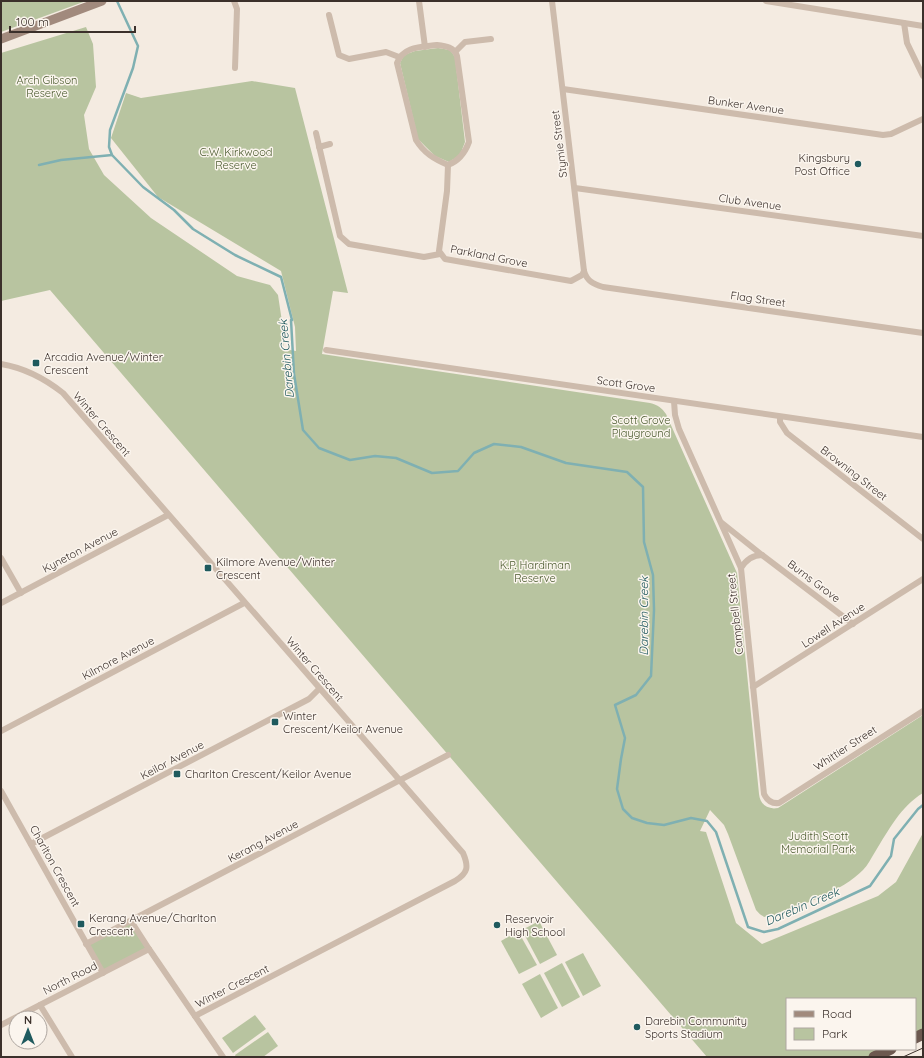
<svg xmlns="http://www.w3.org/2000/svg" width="924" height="1058" font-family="Quicksand,sans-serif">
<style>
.green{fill:#b8c4a0}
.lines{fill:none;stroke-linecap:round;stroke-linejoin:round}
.stream{stroke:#7fb0b2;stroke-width:2.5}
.minor{stroke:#cdbbac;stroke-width:6}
.secondary{stroke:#a18a7d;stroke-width:9}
.trunk{stroke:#6c584f;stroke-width:11}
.tram{stroke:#3b302b;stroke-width:1}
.poi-dot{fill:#1f5a5e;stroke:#fbf5ee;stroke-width:1.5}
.labels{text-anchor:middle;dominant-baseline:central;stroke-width:3;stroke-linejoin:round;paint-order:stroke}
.park-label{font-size:11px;fill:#4a5a2e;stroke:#fbf5ee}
.street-label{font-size:11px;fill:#3b302b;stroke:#fbf5ee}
.poi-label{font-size:11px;fill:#3b302b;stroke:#fbf5ee;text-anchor:start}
.water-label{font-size:12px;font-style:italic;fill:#1f5a5e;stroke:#fbf5ee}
</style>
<rect width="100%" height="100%" fill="#f4ebe1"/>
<!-- green -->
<g class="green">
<polygon points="1,1 86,1 1,32"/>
<path d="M86,27L93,44L96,87L84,115L89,149L104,175L151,218L237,276L270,285L278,295L284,335L283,349L296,351L295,327L281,271L158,197L111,138L126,93L141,98L252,81L295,88L348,293L333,291L322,354L650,403C658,405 662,408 666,414L737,573L759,794C760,804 767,810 778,808L923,715V793C901,806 888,831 875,852C871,858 868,865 863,870C843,891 799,906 772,917C764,918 761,916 756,910L728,834L724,825L710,810L700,831L706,832L736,923L762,944L878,896L896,882L923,833V1033L915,1037V999H787V1049H889L872,1057H707L50,290L1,301V53Z"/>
<polygon points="438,48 450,50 455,57 465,142 460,155 449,162 435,156 418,139 400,63 404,55 415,51"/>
<polygon points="131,921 149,949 103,973 86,944"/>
<polygon points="539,921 557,955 540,964 522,930"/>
<polygon points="518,931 537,965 519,974 501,941"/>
<polygon points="583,953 601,986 583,996 565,962"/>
<polygon points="562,963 580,997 562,1007 544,973"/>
<polygon points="540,974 558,1008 541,1018 522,984"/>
<polygon points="255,1015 266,1029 233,1053 222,1038"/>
<polygon points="268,1032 278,1046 263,1057 236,1057 235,1055"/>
</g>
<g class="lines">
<!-- stream -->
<g class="stream">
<polyline points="117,1 138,46 133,68 110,130 109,147 112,155 143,187 174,210 193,229 235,255 281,277 292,320 291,320 294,374 303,430 319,448 350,460 375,456 396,458 432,473 458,471 474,453 494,444 521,447 566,463 627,472 643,487 644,542 653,575 654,610 651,676 636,695 615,705 625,738 621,759 617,789 623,809 632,818 647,823 664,825 691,818 707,821 716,832 748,927 764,932 778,929 870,886 891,856 894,839 918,809 923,805"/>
<polyline points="39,165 61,160 112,155"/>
</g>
<!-- minor -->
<g class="minor">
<polyline points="234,1 237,9 235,68"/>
<polyline points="419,1 425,47"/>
<path d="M552,1L584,271C587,281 593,284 603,287L923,333"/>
<polyline points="766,1 923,26"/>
<polyline points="329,15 339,55 349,59 386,52 399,57"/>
<polyline points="904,23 907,43 923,76"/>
<path d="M437,45C446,46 454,47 457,56L469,142C465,153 459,161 448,165C434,159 424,153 416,140L397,63C403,46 422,47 437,45Z"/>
<polyline points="455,52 465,42 491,39"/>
<polyline points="563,89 883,135 891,134 923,119"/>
<polyline points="316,133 340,236 349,244 424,257 440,254"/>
<polyline points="319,147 330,144"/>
<polyline points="448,165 447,191 439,251 445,259 571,281 582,275 584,271"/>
<polyline points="575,188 923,236"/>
<polyline points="326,350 923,437"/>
<path d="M1,364C25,368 44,378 63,393L463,853C469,867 468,873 455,881L195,1016"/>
<path d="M674,401L675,415L679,429L741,568L764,794C767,800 771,804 779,803L923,711"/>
<polyline points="780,417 780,422 787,433 923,539"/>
<polyline points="722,523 762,555 853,624"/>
<polyline points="1,558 21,593"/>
<path d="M741,568C746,560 752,555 762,555"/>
<polyline points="1,603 168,515"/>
<polyline points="753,687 923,579"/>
<polyline points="1,731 244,603"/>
<polyline points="1,791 103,973"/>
<polyline points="31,844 309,699 319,689"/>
<polyline points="131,921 149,949 223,1057"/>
<polyline points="86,944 448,755"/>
<polyline points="40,1005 72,1057"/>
<polyline points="1,1025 149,949"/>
</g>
<!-- secondary -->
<polyline class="secondary" points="1,39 102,1"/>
<!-- trunk -->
<g class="trunk">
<polyline points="915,1038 923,1034"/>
<polyline points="874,1057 891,1049"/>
</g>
<!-- tram -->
<polyline class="tram" points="903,1057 923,1048"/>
</g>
<!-- markers -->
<g class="poi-dot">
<circle cx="858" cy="164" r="4"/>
<rect x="32" y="359" width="8" height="8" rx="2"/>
<rect x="204" y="564" width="8" height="8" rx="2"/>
<rect x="271" y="718" width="8" height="8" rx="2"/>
<rect x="173" y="770" width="8" height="8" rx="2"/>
<rect x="77" y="920" width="8" height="8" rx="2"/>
<circle cx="497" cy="925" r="4"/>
<circle cx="637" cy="1027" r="4"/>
</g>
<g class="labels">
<!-- park labels -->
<g class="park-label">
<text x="47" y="80">Arch Gibson<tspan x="47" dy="13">Reserve</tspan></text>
<text x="236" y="152">C.W. Kirkwood<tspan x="236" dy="13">Reserve</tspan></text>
<text x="641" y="420">Scott Grove<tspan x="641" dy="13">Playground</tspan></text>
<text x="535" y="565">K.P. Hardiman<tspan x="535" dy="13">Reserve</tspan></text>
<text x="818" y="836">Judith Scott<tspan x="818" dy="13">Memorial Park</tspan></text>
</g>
<!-- street labels -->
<g class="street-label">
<text transform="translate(746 105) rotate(8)">Bunker Avenue</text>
<text transform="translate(559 144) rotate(-97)">Stymie Street</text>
<text transform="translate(750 202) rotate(8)">Club Avenue</text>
<text transform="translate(489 256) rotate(11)">Parkland Grove</text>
<text transform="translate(758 299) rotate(8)">Flag Street</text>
<text transform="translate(626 384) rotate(8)">Scott Grove</text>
<text transform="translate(102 424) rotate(49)">Winter Crescent</text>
<text transform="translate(854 473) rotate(38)">Browning Street</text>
<text transform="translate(80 550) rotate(-28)">Kyneton Avenue</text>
<text transform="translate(814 581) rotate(37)">Burns Grove</text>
<text transform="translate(735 614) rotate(-96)">Campbell Street</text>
<text transform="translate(833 625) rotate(-33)">Lowell Avenue</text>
<text transform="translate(118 658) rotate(-28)">Kilmore Avenue</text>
<text transform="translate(315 669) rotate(49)">Winter Crescent</text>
<text transform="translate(845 748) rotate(-33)">Whittier Street</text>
<text transform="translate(172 760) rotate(-28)">Keilor Avenue</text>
<text transform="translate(263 841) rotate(-28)">Kerang Avenue</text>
<text transform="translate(55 866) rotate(61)">Charlton Crescent</text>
<text transform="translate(70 978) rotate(-27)">North Road</text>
<text transform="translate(232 986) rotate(-27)">Winter Crescent</text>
</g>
<!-- poi labels -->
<g class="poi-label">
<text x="850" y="158" text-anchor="end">Kingsbury<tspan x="850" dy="13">Post Office</tspan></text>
<text x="44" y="357">Arcadia Avenue/Winter<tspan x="44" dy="13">Crescent</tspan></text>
<text x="216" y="562">Kilmore Avenue/Winter<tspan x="216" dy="13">Crescent</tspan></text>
<text x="283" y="716">Winter<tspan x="283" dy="13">Crescent/Keilor Avenue</tspan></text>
<text x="185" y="774">Charlton Crescent/Keilor Avenue</text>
<text x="89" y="918">Kerang Avenue/Charlton<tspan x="89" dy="13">Crescent</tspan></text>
<text x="505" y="919">Reservoir<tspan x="505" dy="13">High School</tspan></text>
<text x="645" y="1021">Darebin Community<tspan x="645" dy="13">Sports Stadium</tspan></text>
</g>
<!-- water labels -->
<g class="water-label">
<text transform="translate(286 359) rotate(-95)">Darebin Creek</text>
<text transform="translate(643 616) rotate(-90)">Darebin Creek</text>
<text transform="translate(802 906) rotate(-23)">Darebin Creek</text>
</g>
</g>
<!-- border -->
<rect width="924" height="1058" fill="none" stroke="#3b302b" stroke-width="4"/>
<!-- legend -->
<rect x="786" y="998" width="130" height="52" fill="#fbf5ee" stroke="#aea6a0"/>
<rect x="794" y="1011" width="20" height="6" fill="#a18a7d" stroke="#aea6a0"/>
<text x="822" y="1018" font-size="12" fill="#3b302b">Road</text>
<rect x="794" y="1028" width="20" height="12" fill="#b8c4a0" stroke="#aea6a0"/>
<text x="822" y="1038" font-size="12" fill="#3b302b">Park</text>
<!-- north arrow -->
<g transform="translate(28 1030)"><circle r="19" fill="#fbf5ee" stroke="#aea6a0"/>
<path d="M0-3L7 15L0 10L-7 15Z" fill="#1f5a5e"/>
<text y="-6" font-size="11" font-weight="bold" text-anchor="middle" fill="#3b302b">N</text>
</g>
<!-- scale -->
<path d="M10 26v6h125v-6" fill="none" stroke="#3b302b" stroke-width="2"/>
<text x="16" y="26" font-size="12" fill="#3b302b" stroke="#fbf5ee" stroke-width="3" paint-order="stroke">100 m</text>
</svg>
